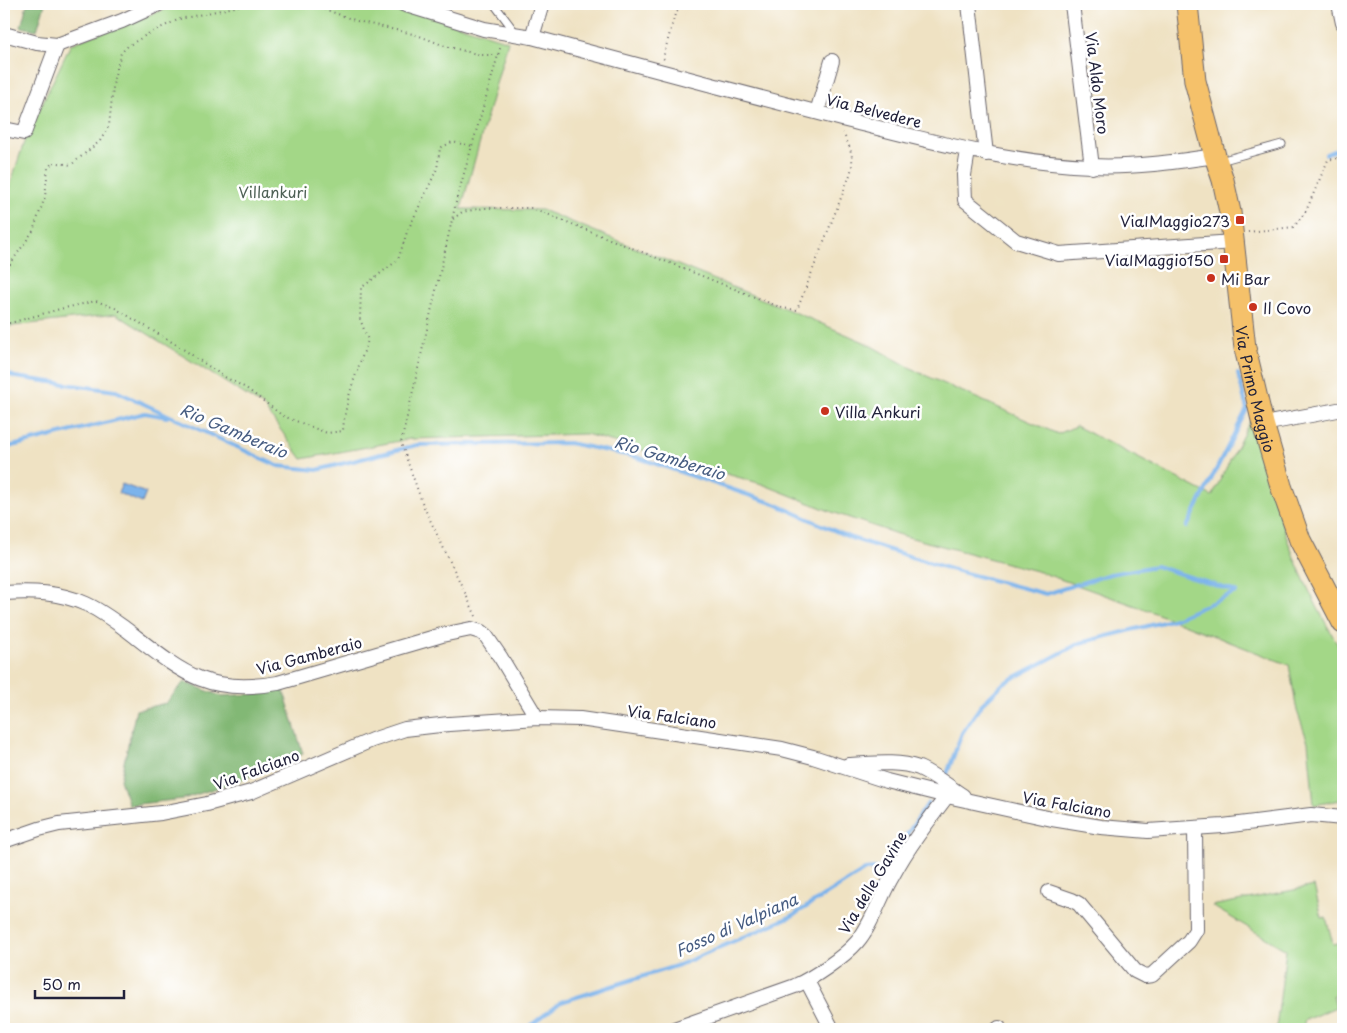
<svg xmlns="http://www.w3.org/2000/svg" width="1347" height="1033" font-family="'Playpen Sans',sans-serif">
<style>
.green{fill:#a3d787;stroke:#627c61}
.forest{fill:#82b874;stroke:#526d58}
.water{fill:#7cb3eb;stroke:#4f6a93}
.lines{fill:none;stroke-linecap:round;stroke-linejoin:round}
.stream{stroke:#7cb3eb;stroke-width:4}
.service-casing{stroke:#6a656b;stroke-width:9}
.minor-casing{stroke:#6a656b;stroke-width:16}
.primary-casing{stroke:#6a656b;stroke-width:23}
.path{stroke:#6a656b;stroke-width:2;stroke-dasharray:1 4;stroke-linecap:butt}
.service{stroke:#fff;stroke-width:7}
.minor{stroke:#fff;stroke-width:14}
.primary{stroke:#f5c16b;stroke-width:21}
.poi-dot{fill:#c8321e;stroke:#fff;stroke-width:2}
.labels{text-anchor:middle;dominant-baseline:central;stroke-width:5;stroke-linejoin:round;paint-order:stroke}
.street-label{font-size:15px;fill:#22223b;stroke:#fff}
.park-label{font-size:15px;fill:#4f6156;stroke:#fff}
.poi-label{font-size:15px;fill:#22223b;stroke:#fff;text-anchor:start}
.water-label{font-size:16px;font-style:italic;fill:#465c81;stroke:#fff}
</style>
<rect width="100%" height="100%" fill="#fff"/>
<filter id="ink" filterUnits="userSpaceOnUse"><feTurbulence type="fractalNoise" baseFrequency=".02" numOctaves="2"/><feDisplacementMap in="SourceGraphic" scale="10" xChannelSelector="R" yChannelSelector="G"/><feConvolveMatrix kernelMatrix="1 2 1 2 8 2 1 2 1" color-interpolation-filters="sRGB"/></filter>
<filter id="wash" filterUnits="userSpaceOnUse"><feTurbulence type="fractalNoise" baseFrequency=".0096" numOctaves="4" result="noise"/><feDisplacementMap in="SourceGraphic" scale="20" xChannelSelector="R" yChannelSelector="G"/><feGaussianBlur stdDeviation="1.12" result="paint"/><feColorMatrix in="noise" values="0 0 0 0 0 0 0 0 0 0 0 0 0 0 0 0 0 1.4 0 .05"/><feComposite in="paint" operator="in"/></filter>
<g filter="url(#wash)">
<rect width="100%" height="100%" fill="#efe2c3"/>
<!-- green -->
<g class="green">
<path d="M179,4H392L508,41L461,209L542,210L799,314L864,342L920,373L1058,434L1076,426L1212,496L1253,415C1262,451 1271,487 1282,523C1295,567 1320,614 1343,654V803L1341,800L1314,805L1308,742L1297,711L1289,665L1150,611L1040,572L897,534L832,512L762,484L586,434L410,439L302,459L263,406L116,314L4,327V204L25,139L71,44Z"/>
<polygon points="1314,886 1322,918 1326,917 1333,944 1343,942 1343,990 1333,995 1336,1007 1305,1020 1302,1029 1276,1029 1286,950 1212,906"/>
</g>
<!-- forest -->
<g class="forest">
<polygon points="27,4 45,4 37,30 21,27"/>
<polygon points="184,682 221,696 257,694 283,688 303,754 244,779 183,799 129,805 120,780 136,710 166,703"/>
</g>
<!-- water -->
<polygon class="water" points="122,484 146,493 142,503 118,493"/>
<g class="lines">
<!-- stream -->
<g class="stream">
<polyline points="1326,154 1343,147"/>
<polyline points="4,372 15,377 116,391 278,466 317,470 417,445 569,443 636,457 775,504 851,538 950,569 1046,594 1110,574 1156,566 1236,592"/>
<polyline points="4,448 145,413 167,417"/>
<polyline points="1187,527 1247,409 1238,374"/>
<polyline points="947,774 962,733 982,704 1004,683 1080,643 1175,619 1236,592"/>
<polyline points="526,1029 561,1002 679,965 792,916 865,870 881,868 893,855 928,803"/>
</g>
</g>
</g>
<g filter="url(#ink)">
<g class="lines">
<defs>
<g id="service">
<polyline points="494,4 515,32"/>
<polyline points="1220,161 1282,144"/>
</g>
<g id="minor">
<path d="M403,4L484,29L532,37C637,65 741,93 846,120C927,140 1007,163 1091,166C1133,168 1174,162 1215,156"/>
<polyline points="969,4 986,154"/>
<polyline points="1072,4 1092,167"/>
<polyline points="1339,4 1343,23"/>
<polyline points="4,34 37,43 57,45 122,21 159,4"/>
<polyline points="532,37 542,4"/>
<polyline points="817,112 832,61"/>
<polyline points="4,129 24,133 57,45"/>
<polyline points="968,151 964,175 965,200 1016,241 1059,254 1234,242"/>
<polyline points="1263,424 1343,409"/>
<path d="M4,593C32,591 59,592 86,604C100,610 114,621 127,630C180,671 206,696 278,683L442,635L471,629L481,632L486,636L501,658L537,718"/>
<path d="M848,765C871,764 897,760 919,768C935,775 949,787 963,796"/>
<polyline points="4,841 39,829 59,824 161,813 207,804 251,792 372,740 405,729 449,724 537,718 580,719 782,749 813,757 887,781 947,796 1052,819 1101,827 1148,831 1223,826 1311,815 1343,818"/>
<polyline points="1049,892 1072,900 1079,904 1135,971 1145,976 1152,975 1189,941 1196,930 1195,829"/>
<polyline points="807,981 832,1029"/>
<path d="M674,1029L795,986C813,978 844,957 857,942C873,923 880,896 893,875C908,847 928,821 947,796"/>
<polyline points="998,1029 999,1028"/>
</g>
<g id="primary">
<path id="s1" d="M1187,4L1195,81L1215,156L1223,180L1230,212L1245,348L1263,424L1281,486L1300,540L1343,623"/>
</g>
</defs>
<!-- service casing -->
<use href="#service" class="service-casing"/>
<!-- minor casing -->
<use href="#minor" class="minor-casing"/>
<!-- primary casing -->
<use href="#primary" class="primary-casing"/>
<!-- path -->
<g class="path">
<polyline points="310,4 357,21 417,35 445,46 480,55 499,55"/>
<polyline points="664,59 663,58 675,14 684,4"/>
<path d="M453,219L462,212L484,208H532L782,308L797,310L850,175C855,158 851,149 843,133"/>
<polyline points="1248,232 1294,227 1306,211 1328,160 1343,157"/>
<polyline points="4,273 33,231 45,197 48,168 53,162 71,165 100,141 109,126 114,78 121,53 128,46 151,32 180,19 248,4"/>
<path d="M4,323H10L60,309L96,301L115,308L180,347L223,376L246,388L283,416L327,433L343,431C345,398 358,370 368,340L360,319L361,288L398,260L407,232L437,169L440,148L452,142L472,146"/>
<polyline points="476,616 423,505 401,443 457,198 501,45"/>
</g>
<!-- service -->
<use href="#service" class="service"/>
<!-- minor -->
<use href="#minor" class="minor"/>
<!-- primary -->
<use href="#primary" class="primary"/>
</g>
</g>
<!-- markers -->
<g class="poi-dot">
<rect x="1235" y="215" width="10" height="10" rx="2.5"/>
<rect x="1219" y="254" width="10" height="10" rx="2.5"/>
<circle cx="1211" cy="278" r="5"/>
<circle cx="1253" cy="307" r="5"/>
<circle cx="825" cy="411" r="5"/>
</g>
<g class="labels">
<!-- street labels -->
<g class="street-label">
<text transform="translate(1098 83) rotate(83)">Via Aldo Moro</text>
<text transform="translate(874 110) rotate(14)">Via Belvedere</text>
<text stroke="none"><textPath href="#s1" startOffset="392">Via Primo Maggio</textPath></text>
<text transform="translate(309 655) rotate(-15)">Via Gamberaio</text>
<text transform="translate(672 716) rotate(8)">Via Falciano</text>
<text transform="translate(256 769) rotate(-20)">Via Falciano</text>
<text transform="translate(1067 804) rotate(10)">Via Falciano</text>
<text transform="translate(872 882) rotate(-59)">Via delle Gavine</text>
</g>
<!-- park labels -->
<g class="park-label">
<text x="273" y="191">Villankuri</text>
</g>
<!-- poi labels -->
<g class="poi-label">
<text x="1230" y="220" text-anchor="end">ViaIMaggio273</text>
<text x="1214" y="259" text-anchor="end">ViaIMaggio150</text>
<text x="1221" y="278">Mi Bar</text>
<text x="1263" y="307">Il Covo</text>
<text x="835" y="411">Villa Ankuri</text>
</g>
<!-- water labels -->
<g class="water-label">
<text transform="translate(234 430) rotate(23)">Rio Gamberaio</text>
<text transform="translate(670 457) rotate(17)">Rio Gamberaio</text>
<text transform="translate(736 924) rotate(-24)">Fosso di Valpiana</text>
</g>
</g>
<!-- margin -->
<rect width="1347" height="1033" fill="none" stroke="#fff" stroke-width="20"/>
<!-- scale -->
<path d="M35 990v8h89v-8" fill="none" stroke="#22223b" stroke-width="2.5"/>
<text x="42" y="990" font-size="15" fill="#22223b" stroke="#ffffff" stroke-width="4" paint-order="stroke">50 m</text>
</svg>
